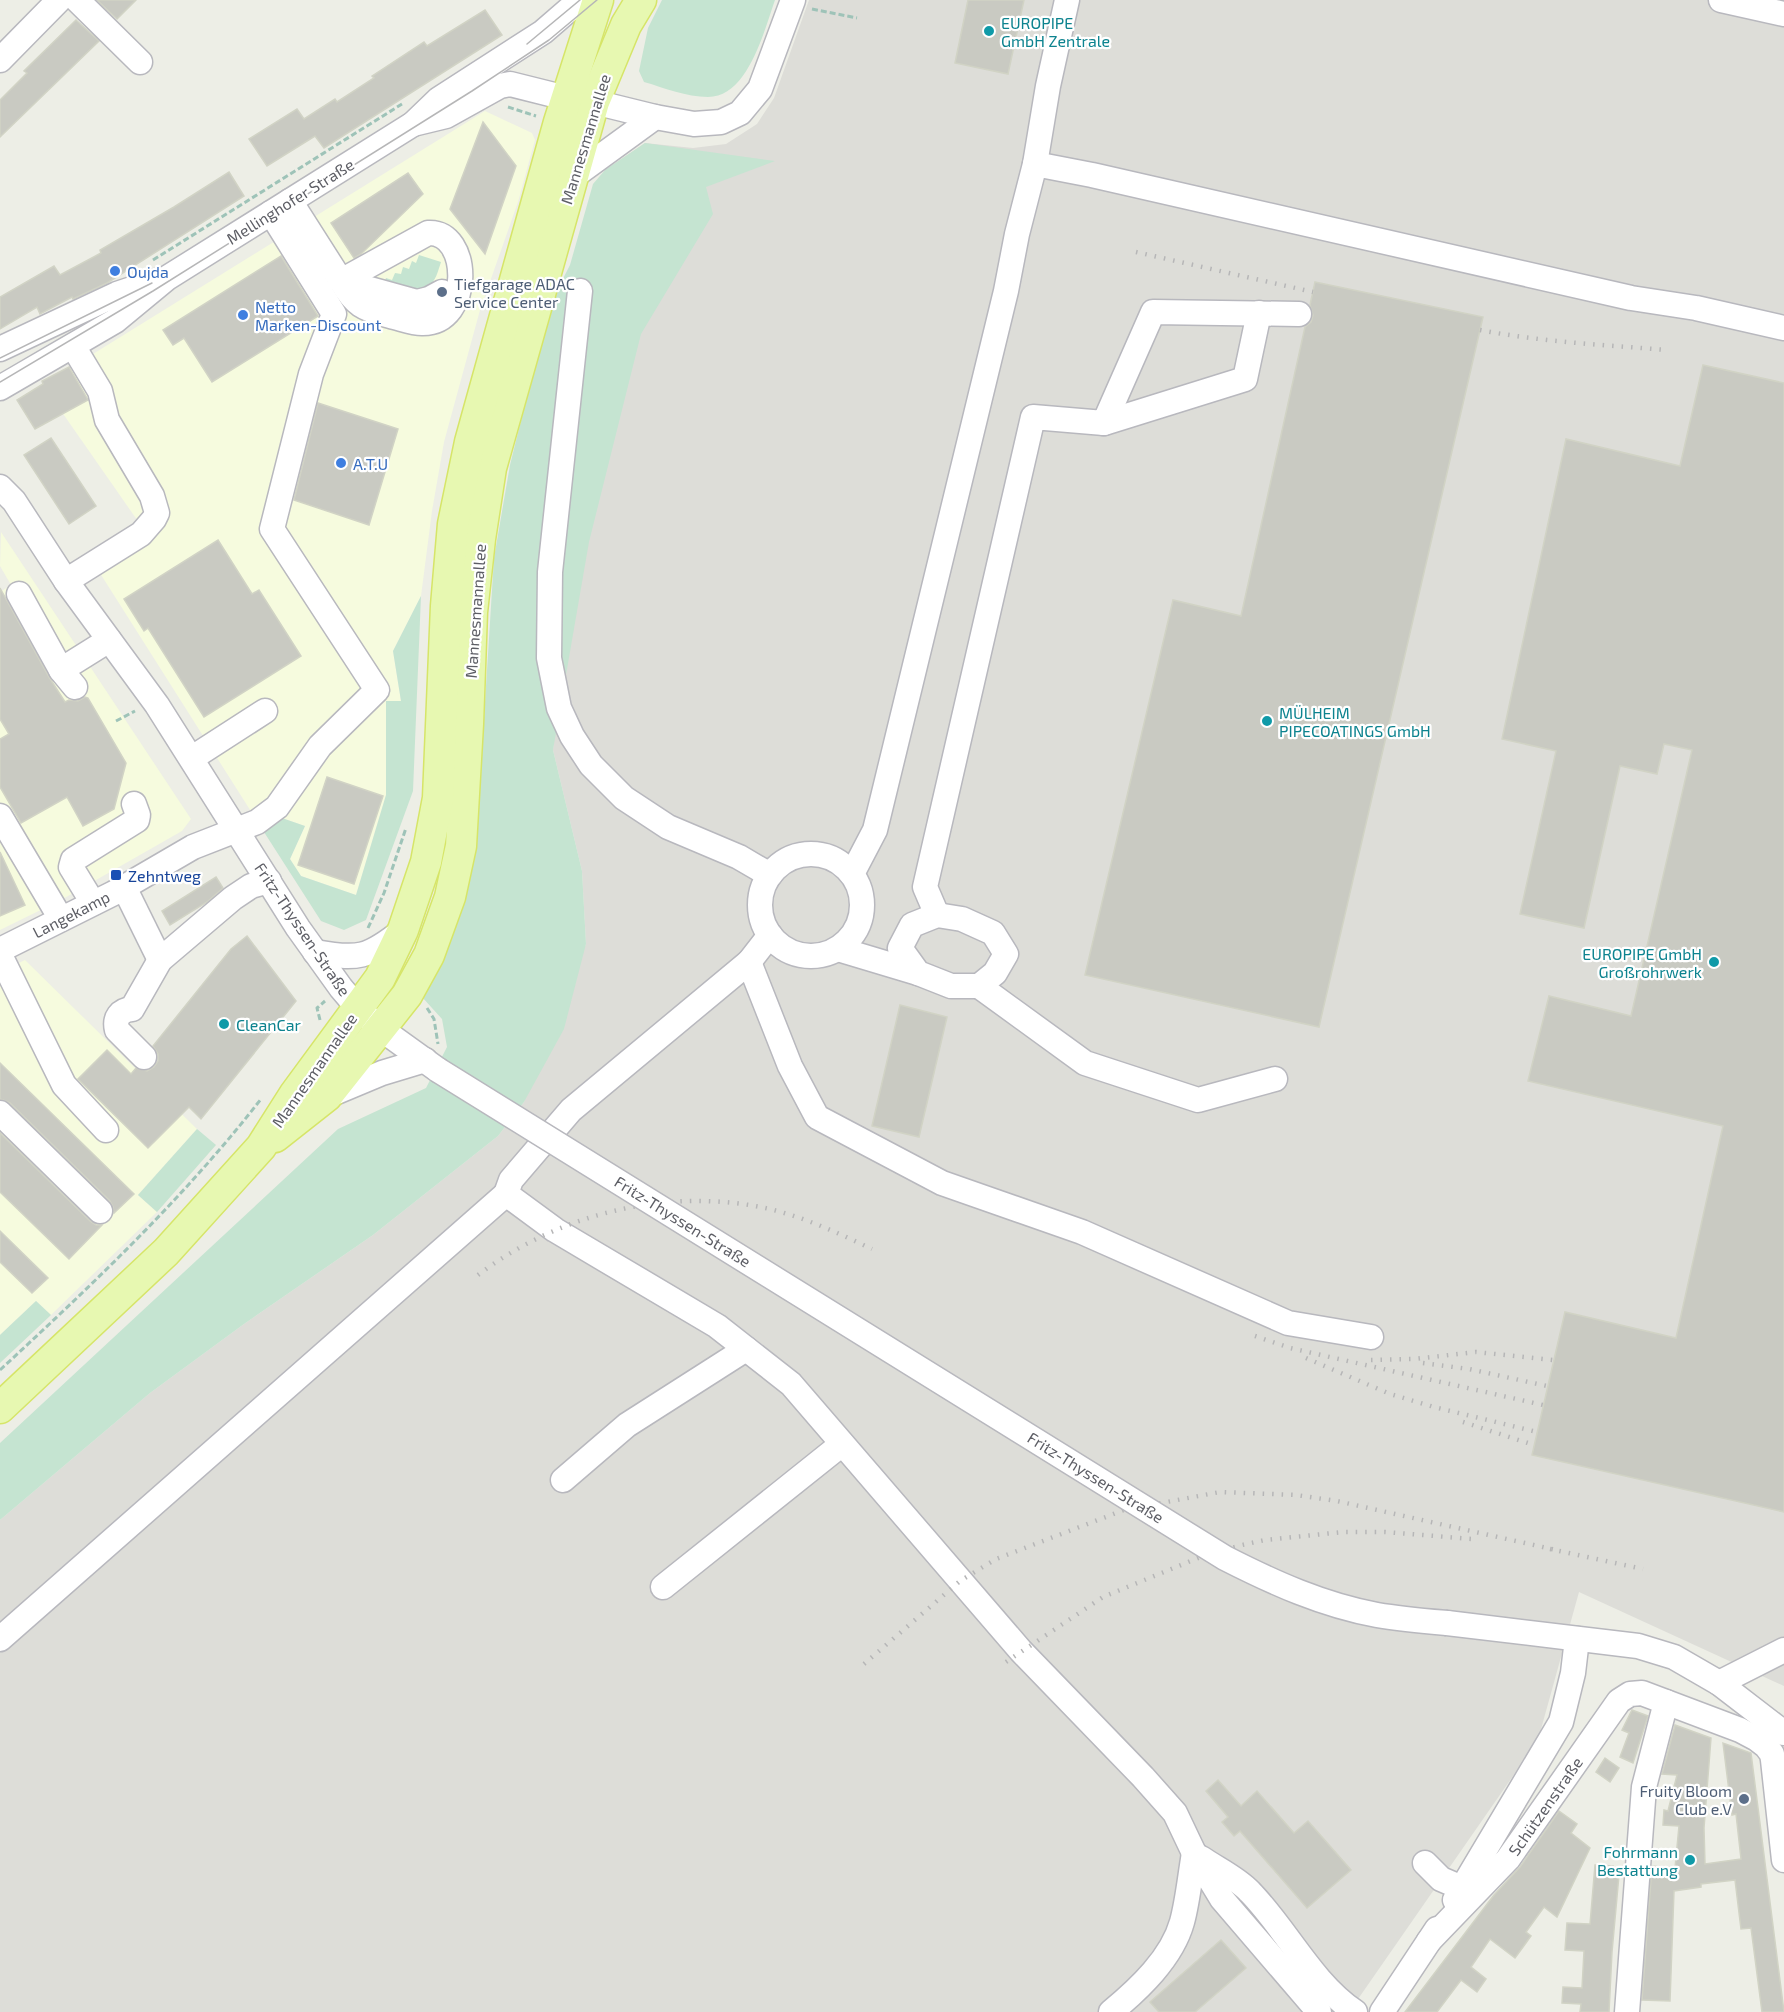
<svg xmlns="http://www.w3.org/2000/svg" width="1784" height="2012" font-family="'Exo 2',sans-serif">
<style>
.commercial{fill:#f6fbde}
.industrial{fill:#ddddd8}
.green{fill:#c5e4d1}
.building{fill:#c9cac2;stroke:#d1d3c5;stroke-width:1.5}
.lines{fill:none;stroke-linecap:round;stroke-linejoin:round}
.minor-casing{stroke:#b8b8be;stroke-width:27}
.major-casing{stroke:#d6e568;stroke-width:33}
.path{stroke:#9ec3b8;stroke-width:3;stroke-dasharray:6 3;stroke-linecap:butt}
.minor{stroke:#fff;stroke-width:24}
.major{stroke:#e7f8b1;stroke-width:30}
.tram{stroke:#b6b6b7;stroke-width:1.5}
.rail{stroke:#b6b6b7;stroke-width:4.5;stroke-dasharray:1.5 8;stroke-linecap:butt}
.minor-bridge-casing{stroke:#b8b8be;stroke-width:27;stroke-linecap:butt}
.minor-bridge{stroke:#fff;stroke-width:24}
.culture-dot{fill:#0f9aa8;stroke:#fff;stroke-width:2}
.shop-dot{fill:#3f7fe0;stroke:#fff;stroke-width:2}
.service-dot{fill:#5c6f8a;stroke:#fff;stroke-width:2}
.transit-dot{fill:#1a4fb4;stroke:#fff;stroke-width:2}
.labels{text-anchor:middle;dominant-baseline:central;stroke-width:4.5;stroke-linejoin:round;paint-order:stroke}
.culture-label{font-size:16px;fill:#0d838f;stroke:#fff;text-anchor:start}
.street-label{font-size:16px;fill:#5d5e65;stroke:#fff}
.shop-label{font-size:16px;fill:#366cbe;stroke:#fff;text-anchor:start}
.service-label{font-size:16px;fill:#4e5e75;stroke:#fff;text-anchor:start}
.transit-label{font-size:16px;fill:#164399;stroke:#fff;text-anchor:start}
</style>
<rect width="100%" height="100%" fill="#edeee6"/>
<!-- commercial -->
<g class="commercial">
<polygon points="485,111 532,133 535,140 518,202 480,310 444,442 432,511 421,596 393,651 401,701 386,701 386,795 356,895 301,876 290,859 305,826 279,817 264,832 98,570 149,537 43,385"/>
<polygon points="1,532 191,819 182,831 61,900 0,930 0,592 11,585 0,566"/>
<polygon points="25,960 197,1129 138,1195 157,1212 51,1315 36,1301 0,1335 0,972"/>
</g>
<!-- industrial -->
<polygon class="industrial" points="809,0 1784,0 1784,1686 1579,1592 1538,1740 1349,2012 0,2012 0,1520 150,1393 244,1324 373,1235 498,1136 524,1102 586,944 582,871 553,750 605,170 645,143 693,148 726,144 757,124 774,98"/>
<!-- green -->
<g class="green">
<path d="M662,0H775C764,31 748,97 708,97C686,97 665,88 644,82L639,71L648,28Z"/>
<polygon points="645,143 775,161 706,187 713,214 641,334 589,542 553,750 582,871 586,944 564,1029 524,1102 498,1136 373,1235 244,1324 150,1393 0,1520 0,1443 338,1129 426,1088 447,1047 442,1019 422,997 479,798 494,558 510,465 550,304 570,265 593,184 605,170"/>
<path d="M419,255L441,262C438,271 436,281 428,287C415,298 378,285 363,281L377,273L375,281L384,284L386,278L392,280L395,273L401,274L403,267L409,269L412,261L416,263Z"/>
<polygon points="421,596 413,791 366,920 344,930 321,921 264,832 279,817 305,826 290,859 301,876 356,895 386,795 386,701 401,701 393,651"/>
<polygon points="197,1129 216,1145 157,1212 138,1195"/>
<polygon points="36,1301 51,1315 0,1363 0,1335"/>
</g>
<!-- building -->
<g class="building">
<polygon points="97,0 136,0 117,19"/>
<polygon points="968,0 1024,0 1008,74 955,63"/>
<polygon points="485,10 502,35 324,148 315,136 267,166 249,139 297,109 304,119 335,99 337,102 374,78 372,76 424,42 427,46"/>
<polygon points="76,20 99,41 0,137 0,100 27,73 24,71"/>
<polygon points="483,122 516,166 485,254 450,209"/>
<polygon points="229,172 244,196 107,283 73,299 72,297 40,314 37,307 0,329 0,297 54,266 60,275 101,253 100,250 174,207"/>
<polygon points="408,173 423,194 361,254 354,258 331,223"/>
<polygon points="281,256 318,316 212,382 184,338 173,345 163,330"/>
<polygon points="1315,282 1483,317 1319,1027 1085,975 1173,600 1241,616 1305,327 1311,322 1313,315 1310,305"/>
<polygon points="1703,365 1784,383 1784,1512 1532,1455 1565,1312 1676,1338 1723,1126 1528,1081 1549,996 1631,1016 1692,750 1664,744 1657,774 1620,766 1584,928 1520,914 1556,751 1502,739 1566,439 1680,466"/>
<polygon points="69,367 88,400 35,429 17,400 43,384 42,381"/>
<polygon points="318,403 398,429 369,525 294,500"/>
<polygon points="51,438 96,506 69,524 24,455"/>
<polygon points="218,540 252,594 259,590 301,656 204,717 148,628 144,631 124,599"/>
<polygon points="0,588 49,677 65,702 69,700 78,701 85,697 88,698 126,763 114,809 83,826 67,797 21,823 0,787 0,739 9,734 0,719"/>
<polygon points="327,777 383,796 354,884 298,865"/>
<polygon points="0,852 25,905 0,916"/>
<polygon points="216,877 223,888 207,902 170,925 162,911"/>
<polygon points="247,936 296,1001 201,1119 189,1107 148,1148 78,1079 107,1050 131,1074 136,1068 147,1071 154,1067 158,1061 158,1054 153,1046 231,949"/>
<polygon points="900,1005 947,1017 919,1137 872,1126"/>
<polygon points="0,1063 134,1194 114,1213 113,1207 110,1201 10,1103 0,1099"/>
<polygon points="0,1133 90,1221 96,1225 102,1225 69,1259 0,1192"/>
<polygon points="0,1231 48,1278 32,1293 0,1262"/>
<polygon points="1632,1710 1648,1716 1633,1763 1620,1757 1629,1733 1622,1730"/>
<polygon points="1675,1725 1711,1738 1704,1828 1705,1864 1741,1859 1736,1814 1732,1815 1723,1743 1751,1753 1784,2012 1762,2012 1751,1928 1741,1929 1735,1880 1701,1884 1701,1887 1674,1891 1670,2001 1642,2000 1652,1866 1675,1868 1679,1826 1663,1825 1664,1810 1668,1811 1677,1775 1662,1774"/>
<polygon points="1605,1758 1619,1768 1610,1782 1596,1772"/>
<polygon points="1218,1780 1241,1806 1257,1791 1294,1833 1308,1821 1351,1870 1307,1908 1240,1831 1234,1836 1222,1822 1228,1817 1206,1791"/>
<polygon points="1559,1811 1577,1824 1571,1833 1590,1848 1557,1917 1544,1907 1526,1932 1531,1936 1515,1958 1490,1939 1471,1967 1486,1979 1477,1992 1461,1980 1437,2012 1405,2012 1494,1895 1520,1867"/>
<polygon points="1595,1865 1613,1866 1612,1874 1619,1875 1612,1952 1609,2012 1580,2012 1581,2004 1562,2003 1563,1987 1582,1988 1584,1951 1565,1950 1567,1923 1590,1924"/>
<polygon points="1221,1940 1246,1968 1195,2012 1159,2012 1150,2002"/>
</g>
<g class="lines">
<defs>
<g id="minor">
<polyline points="77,0 140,62"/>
<polyline points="1721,0 1784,14"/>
<polyline points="0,60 59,0"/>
<polyline points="413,124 446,116 500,86 510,84 566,98 594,102 655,117 694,124 721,122 740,113 760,89 793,0"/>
<polyline points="1035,164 1048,86 1067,0"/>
<polyline points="574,176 655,117"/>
<polyline points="290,201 341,281 417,302 429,299 442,292"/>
<path d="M428,233C471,230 473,324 422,323C412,323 400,318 390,316C363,309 355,305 341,281Z"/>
<polyline points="580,291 550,572 549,658 559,708 572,736 591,765 624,798 668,827 739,857 770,875"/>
<polyline points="0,349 117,294 156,281"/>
<polyline points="0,388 115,321 167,278 413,124 439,99 543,32 580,0"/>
<polyline points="1104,423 1245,379 1259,313"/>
<polyline points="0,487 14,501 66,581 157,705 298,928 341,988 358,1008 381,1029 438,1070"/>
<polyline points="66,581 141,534 154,519 157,513 152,496 107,420 100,391 73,346"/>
<polyline points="19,594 61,670 75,687"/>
<polyline points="61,670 109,640"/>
<polyline points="192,758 265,711"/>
<polyline points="0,816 61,919"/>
<circle cx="811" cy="905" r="51"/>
<polyline points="852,874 875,830 1006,291 1017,234 1035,164 1092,175 1631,298 1696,308 1784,328"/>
<polyline points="124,887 160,960"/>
<polyline points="93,903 71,867 73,860 137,820 138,815 134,804"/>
<polyline points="937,915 925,887 1033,417 1104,423 1153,312 1299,314"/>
<polygon points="937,915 962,919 993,933 1006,954 995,973 979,986 951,986 918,973 900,948 912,925"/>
<polyline points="770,935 749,962 571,1110 511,1180 506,1194 555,1230 717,1326 791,1384 1021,1651 1143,1777 1175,1813 1194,1853 1222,1899 1319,2012"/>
<polyline points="838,949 918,973"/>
<polyline points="0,950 114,893 193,847 257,822 277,807 320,746 377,690 272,529 311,374 334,314 271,213"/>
<path d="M315,952C358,960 368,958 403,930"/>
<polyline points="0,955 64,1085 106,1130"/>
<polyline points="749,962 790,1066 817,1117 942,1183 1082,1232 1288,1323 1371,1337"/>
<polyline points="979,986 1085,1063 1198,1100 1275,1079"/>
<path d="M144,1057L117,1030C114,1018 120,1010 132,1009L160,960L233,898L251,886L269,881"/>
<polyline points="327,1096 382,1073 425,1060"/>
<polyline points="0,1113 100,1211"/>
<polyline points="563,1480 627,1425 746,1349"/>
<polyline points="663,1587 842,1444"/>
<polyline points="1447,1623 1638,1646 1674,1657 1719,1683 1784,1733"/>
<polyline points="0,1639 506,1194"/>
<polyline points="1719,1683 1784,1650"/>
<path d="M1201,1858C1217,1869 1237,1878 1250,1892C1287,1930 1311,1982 1355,2012"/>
<polyline points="1425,1863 1441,1879 1462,1888"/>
<polyline points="1455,1900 1561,1722 1573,1673 1577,1639"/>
<polyline points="1429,1941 1508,1859 1619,1701 1630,1694 1642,1693 1740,1730 1757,1739 1766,1746 1772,1754 1773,1760 1784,1860"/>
<path d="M1111,2012C1139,1989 1172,1958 1182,1922C1188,1900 1190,1876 1194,1853"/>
<polyline points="1382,2012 1437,1929"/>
<polyline points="1627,2012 1644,1787 1666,1702"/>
</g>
<g id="major">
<polyline points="275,1137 327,1096 407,995 429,955 450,897 461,846 468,724 472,612 480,539 491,468 594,102 626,25 641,0"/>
<polyline points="0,1408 166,1252 261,1147 294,1095 380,978 403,930 426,862 438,798 446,606 453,524 470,442 559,122 598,0"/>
</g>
</defs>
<!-- minor casing -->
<use href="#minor" class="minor-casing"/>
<!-- major casing -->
<use href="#major" class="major-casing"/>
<!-- path -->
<g class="path">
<polyline points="812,9 857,18"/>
<polyline points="508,107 536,116"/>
<polyline points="153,260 402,104"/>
<polyline points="116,721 135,711"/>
<polyline points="368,928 384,893 406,828"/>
<polyline points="427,1008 434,1019 438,1044"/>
<polyline points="320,1020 317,1008 325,1001"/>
<path d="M0,1370C92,1285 184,1198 261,1099"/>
</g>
<!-- minor -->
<use href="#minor" class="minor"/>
<!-- major -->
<use href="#major" class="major"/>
<!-- tram -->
<g class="tram">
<polyline points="527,44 580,0"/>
<polyline points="0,358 152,283"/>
<polyline points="0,382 153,291 472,91 549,40 597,0"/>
</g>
<!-- rail -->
<g class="rail">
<polyline points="1136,252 1313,292"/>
<path d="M1480,330C1542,342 1605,345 1667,350"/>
<path d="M478,1275C558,1214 667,1187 765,1208C802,1216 838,1233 872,1249"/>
<polyline points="1255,1336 1290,1348 1543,1405"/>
<polyline points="1306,1358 1390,1394 1434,1407 1537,1432"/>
<polyline points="1371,1360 1414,1359 1476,1352 1553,1360"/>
<polyline points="1423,1363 1469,1369 1547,1386"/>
<polyline points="1463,1422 1534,1445"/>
<polyline points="1550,1549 1643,1569"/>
<polyline points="1006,1662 1103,1597 1203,1556 1242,1545 1265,1540 1343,1532 1385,1532 1472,1539"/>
<polyline points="864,1664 960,1581 996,1559 1124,1510 1220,1492 1296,1495 1337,1501 1556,1550"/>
</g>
<defs>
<path id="minor-bridge" d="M438,1070L1225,1558C1274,1583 1323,1605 1377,1615C1400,1619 1424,1621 1447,1623"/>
</defs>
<!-- minor-bridge casing -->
<use href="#minor-bridge" class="minor-bridge-casing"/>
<!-- minor-bridge -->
<use href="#minor-bridge" class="minor-bridge"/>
</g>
<!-- markers -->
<g class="culture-dot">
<circle cx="989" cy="31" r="6"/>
<circle cx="1267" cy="721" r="6"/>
<circle cx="1714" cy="962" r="6"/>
<circle cx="224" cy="1024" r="6"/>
<circle cx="1690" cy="1860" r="6"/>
</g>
<g class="shop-dot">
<circle cx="115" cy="271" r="6"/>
<circle cx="243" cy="315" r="6"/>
<circle cx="341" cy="463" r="6"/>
</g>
<g class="service-dot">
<circle cx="442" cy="292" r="6"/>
<circle cx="1744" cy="1799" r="6"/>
</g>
<rect class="transit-dot" x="110" y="869" width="12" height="12" rx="3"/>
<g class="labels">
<!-- culture labels -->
<g class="culture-label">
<text x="1001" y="22">EUROPIPE<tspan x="1001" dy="18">GmbH Zentrale</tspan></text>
<text x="1279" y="712">MÜLHEIM<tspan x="1279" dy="18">PIPECOATINGS GmbH</tspan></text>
<text x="1702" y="953" text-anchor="end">EUROPIPE GmbH<tspan x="1702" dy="18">Großrohrwerk</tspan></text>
<text x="236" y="1024">CleanCar</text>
<text x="1678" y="1851" text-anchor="end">Fohrmann<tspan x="1678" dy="18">Bestattung</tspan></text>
</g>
<!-- street labels -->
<g class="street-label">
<text transform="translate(585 139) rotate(-73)">Mannesmannallee</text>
<text transform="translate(290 201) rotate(-32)">Mellinghofer Straße</text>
<text transform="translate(475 611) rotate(-86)">Mannesmannallee</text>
<text transform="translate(71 914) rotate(-27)">Langekamp</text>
<text transform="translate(303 929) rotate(56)">Fritz-Thyssen-Straße</text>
<text transform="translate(314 1070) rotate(-55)">Mannesmannallee</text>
<text transform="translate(683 1221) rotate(32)">Fritz-Thyssen-Straße</text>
<text transform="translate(1096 1477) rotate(32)">Fritz-Thyssen-Straße</text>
<text transform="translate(1545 1806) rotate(-55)">Schützenstraße</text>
</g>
<!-- shop labels -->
<g class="shop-label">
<text x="127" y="271">Oujda</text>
<text x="255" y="306">Netto<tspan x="255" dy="18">Marken-Discount</tspan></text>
<text x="353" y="463">A.T.U</text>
</g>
<!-- service labels -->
<g class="service-label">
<text x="454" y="283">Tiefgarage ADAC<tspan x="454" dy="18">Service Center</tspan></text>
<text x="1732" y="1790" text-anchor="end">Fruity Bloom<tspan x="1732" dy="18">Club e.V</tspan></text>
</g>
<!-- transit labels -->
<g class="transit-label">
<text x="128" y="875">Zehntweg</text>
</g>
</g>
</svg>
